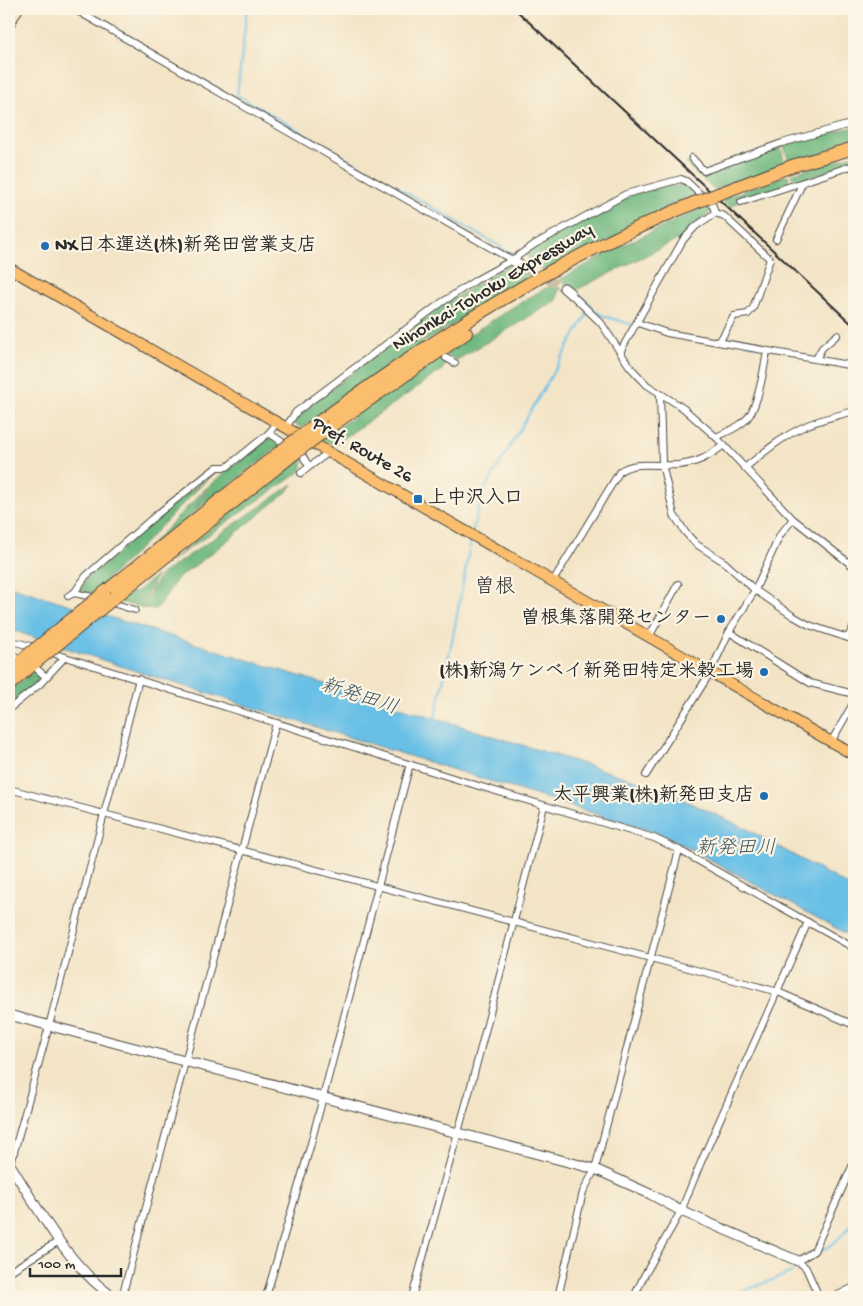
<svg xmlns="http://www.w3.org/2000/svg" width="863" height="1306" font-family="'Gochi Hand','Klee One',sans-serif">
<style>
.forest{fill:#6db77e;stroke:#4c7154}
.water{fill:#69c0e6;stroke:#4a7688}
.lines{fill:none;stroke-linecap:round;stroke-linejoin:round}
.stream{stroke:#69c0e6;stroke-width:2}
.tertiary-tunnel{stroke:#cbbfa7;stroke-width:9;stroke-dasharray:9 4.5;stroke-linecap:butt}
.minor-casing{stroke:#494742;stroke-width:8}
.tertiary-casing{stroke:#494742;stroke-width:11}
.secondary-casing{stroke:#494742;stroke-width:11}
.primary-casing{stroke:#494742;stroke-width:12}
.motorway-casing{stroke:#494742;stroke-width:14}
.minor{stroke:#fff;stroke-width:6}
.tertiary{stroke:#fff;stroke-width:9}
.secondary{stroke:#fde5c5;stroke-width:9}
.primary{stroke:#fbbe6e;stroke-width:10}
.motorway{stroke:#fbbe6e;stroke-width:12}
.rail{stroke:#2b2b2b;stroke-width:2}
.motorway-bridge-casing{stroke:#494742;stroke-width:14;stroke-linecap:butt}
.motorway-bridge{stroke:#fbbe6e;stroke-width:12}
.poi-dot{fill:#1f6fb2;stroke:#fcf5e5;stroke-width:2}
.labels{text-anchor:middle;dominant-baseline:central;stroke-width:4.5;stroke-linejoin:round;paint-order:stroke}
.poi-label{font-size:19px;font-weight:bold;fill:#2b2b2b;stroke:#fcf5e5;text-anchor:end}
.street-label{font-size:19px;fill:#2b2b2b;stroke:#fcf5e5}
.neighbourhood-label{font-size:20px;fill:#2b2b2b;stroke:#fcf5e5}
.water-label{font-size:20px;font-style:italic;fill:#3e5863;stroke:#fcf5e5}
</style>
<rect width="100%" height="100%" fill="#fcf5e5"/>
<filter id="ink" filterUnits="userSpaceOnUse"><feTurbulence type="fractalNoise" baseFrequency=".02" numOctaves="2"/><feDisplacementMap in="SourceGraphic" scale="10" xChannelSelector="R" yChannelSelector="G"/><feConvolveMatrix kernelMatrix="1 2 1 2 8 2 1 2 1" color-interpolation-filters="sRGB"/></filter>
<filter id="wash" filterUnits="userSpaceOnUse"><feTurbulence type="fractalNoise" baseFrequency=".0096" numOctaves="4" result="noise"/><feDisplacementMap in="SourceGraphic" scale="20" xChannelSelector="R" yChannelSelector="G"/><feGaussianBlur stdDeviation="1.12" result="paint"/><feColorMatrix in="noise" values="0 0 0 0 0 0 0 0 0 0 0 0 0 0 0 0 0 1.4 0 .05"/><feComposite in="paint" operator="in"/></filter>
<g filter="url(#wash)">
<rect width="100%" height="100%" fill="#f3e4c6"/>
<!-- forest -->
<g class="forest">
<polygon points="854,127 854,145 789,163 784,146 807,138"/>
<polygon points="781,148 785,165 715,191 686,164 690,159 705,175 746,159"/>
<polygon points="854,155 853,163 802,180 795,181 791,174"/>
<polygon points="788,175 789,184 740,201 730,208 721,199"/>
<polygon points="686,183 702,197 543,271 529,262 527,251 617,202 632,195 666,184 675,187"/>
<polygon points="709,205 713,210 681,238 576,290 559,280 615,249"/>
<polygon points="508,265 522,270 524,267 535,273 425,342 414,336 416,325 448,302"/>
<polygon points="553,284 562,289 558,291 557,300 457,360 442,353 513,307"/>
<polygon points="399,337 412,339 413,337 424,344 302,428 293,423 306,408"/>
<polygon points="440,355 448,360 444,359 446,363 442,370 334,445 322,439"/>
<polygon points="270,439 276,440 282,444 196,511 211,484 264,441"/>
<polygon points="299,456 303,461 301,471 169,562"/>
<polygon points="215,471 127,561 108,578 104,588 94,594 81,591 80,589 88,576 117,554 135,535"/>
<polygon points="293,484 288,491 218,548 177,579 158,607 154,609 141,608 161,574 175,565"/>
<polygon points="208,486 193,514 142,554"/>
<polygon points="157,575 140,607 118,602 128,594 136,592"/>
<path d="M35,670L39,672C41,687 19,698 9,707V691Z"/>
</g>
<!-- water -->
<polygon class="water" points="9,586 651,785 745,828 854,889 854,938 667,836 142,673 9,629"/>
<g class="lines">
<!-- stream -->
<g class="stream">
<polyline points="247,9 237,95 513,254"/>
<polyline points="569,286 592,306 594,311 604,316 633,325"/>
<polyline points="744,343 756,346"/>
<polyline points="473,530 482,494 592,306"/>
<polyline points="435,719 453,636 471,540"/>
<polyline points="728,1297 790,1273 834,1243 854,1222"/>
</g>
</g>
</g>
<g filter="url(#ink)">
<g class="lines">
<!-- tertiary-tunnel -->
<polyline class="tertiary-tunnel" points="524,267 564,288"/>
<defs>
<g id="minor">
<polyline points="74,9 512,260"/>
<polyline points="692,158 704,171 782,143 854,123"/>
<polyline points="741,202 803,182"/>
<polyline points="776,239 803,182 854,165"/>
<polyline points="571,294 601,323 630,367 647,385 683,408 716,437 793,519 854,567"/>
<polyline points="638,323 667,333 854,366"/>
<polyline points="402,332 415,338"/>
<polyline points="620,352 683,240 696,226 715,213"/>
<polyline points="446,358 455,363"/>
<polyline points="816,359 822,348 837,335"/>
<polyline points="660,394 662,464 674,515 685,532 696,544 724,562 755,590 793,616 809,625 854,640"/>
<polyline points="286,427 296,412 441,303 476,280 512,260 535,244 626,194 681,179 686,181 713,206 715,213 724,216 770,259 753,308 748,314 734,316 720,341"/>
<polyline points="269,433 288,446"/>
<path d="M716,437C727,432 742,426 749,416C759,402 764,368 767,351"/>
<polyline points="297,451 302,455 309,466"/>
<path d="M746,467C763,453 782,437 803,427C819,419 837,416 854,411"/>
<polyline points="301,473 329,452"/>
<path d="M553,581L620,471C637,460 658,467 678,465C698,463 708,457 724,445"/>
<polyline points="74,593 97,598"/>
<polyline points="68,596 74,593 86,576 155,516 217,467 227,467 269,433 277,423"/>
<polyline points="109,602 135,610"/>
<polyline points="729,632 810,683 854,694"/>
<polyline points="649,637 678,584"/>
<polyline points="848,637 854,626"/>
<polyline points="9,643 12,641 38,648"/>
<polyline points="9,652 15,656"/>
<polyline points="49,652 482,787 654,838 679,850 854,948"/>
<polyline points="38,670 46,677"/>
<polyline points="9,709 39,685 65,657"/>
<polyline points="831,742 854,702"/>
<polyline points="646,775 710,673 729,632 755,590 780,535 793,519"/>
<polyline points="9,789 753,985 778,992 854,1025"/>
<polyline points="9,1163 14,1152 49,1026 139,679"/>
<polyline points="9,1272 59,1241"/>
<polyline points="122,1297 276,723"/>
<polyline points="266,1297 310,1147 410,764"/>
<polyline points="412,1297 469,1093 544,806"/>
<polyline points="558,1297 583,1192 595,1169 679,850"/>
<polyline points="634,1297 644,1276 681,1211 701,1162 808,922"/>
<polyline points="819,1297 806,1268 798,1261 814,1251 854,1162"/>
<polyline points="834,1297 854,1287"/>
</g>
<g id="tertiary">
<polyline points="512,260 524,267"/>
<polyline points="564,288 571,294"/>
<polyline points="9,1015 595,1169 650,1194 681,1211 798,1261"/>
<path d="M9,1163C39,1210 67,1264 113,1297"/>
</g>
<polyline id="secondary" points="9,25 18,9"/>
<polyline id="primary" points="9,268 854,755"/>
<g id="motorway">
<path d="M320,421C395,367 473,314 553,270C599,245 646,223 694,203"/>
<polyline points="331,426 466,333"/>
<polyline points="104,593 281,451"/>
<polyline points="115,597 290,457"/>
<polyline points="9,671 28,655"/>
<polyline points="9,685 37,661"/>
</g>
</defs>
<!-- minor casing -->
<use href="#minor" class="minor-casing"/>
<!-- tertiary casing -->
<use href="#tertiary" class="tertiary-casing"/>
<!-- secondary casing -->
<use href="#secondary" class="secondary-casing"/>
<!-- primary casing -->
<use href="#primary" class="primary-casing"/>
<!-- motorway casing -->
<use href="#motorway" class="motorway-casing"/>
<!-- minor -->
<use href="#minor" class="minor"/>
<!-- tertiary -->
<use href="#tertiary" class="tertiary"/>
<!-- secondary -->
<use href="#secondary" class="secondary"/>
<!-- primary -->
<use href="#primary" class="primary"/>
<!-- motorway -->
<use href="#motorway" class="motorway"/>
<!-- rail -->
<polyline class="rail" points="515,9 854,326"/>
<defs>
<g id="motorway-bridge">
<polyline points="694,203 792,166 854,148"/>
<polyline points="281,451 320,421"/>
<polyline points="290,457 331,426"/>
<polyline points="28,655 104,593"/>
<polyline points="37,661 115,597"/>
</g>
</defs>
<!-- motorway-bridge casing -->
<use href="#motorway-bridge" class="motorway-bridge-casing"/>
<!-- motorway-bridge -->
<use href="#motorway-bridge" class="motorway-bridge"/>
</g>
</g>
<!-- markers -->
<g class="poi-dot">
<circle cx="45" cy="246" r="5"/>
<rect x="413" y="494" width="10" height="10" rx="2.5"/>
<circle cx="721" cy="619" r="5"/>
<circle cx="764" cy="672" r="5"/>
<circle cx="764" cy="796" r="5"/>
</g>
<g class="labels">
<!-- poi labels -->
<g class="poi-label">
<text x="55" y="246" text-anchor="start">NX日本運送(株)新発田営業支店</text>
<text x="428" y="499" text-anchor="start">上中沢入口</text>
<text x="711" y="619">曽根集落開発センター</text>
<text x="754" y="672">(株)新潟ケンベイ新発田特定米穀工場</text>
<text x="754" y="796">太平興業(株)新発田支店</text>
</g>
<!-- street labels -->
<g class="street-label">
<text transform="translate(493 288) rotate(-31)">Nihonkai-Tohoku Expressway</text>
<text transform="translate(362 451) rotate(30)">Pref. Route 26</text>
</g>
<!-- neighbourhood labels -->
<g class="neighbourhood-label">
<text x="495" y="588">曽根</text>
</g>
<!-- water labels -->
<g class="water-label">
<text transform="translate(359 698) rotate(18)">新発田川</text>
<text x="736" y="849">新発田川</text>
</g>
</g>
<!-- margin -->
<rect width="863" height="1306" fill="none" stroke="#fcf5e5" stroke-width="30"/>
<!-- scale -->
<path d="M30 1268v8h91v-8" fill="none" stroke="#2b2b2b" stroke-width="2.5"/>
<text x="38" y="1268" font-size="15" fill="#2b2b2b" stroke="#fcf5e5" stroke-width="4" paint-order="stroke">100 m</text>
</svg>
